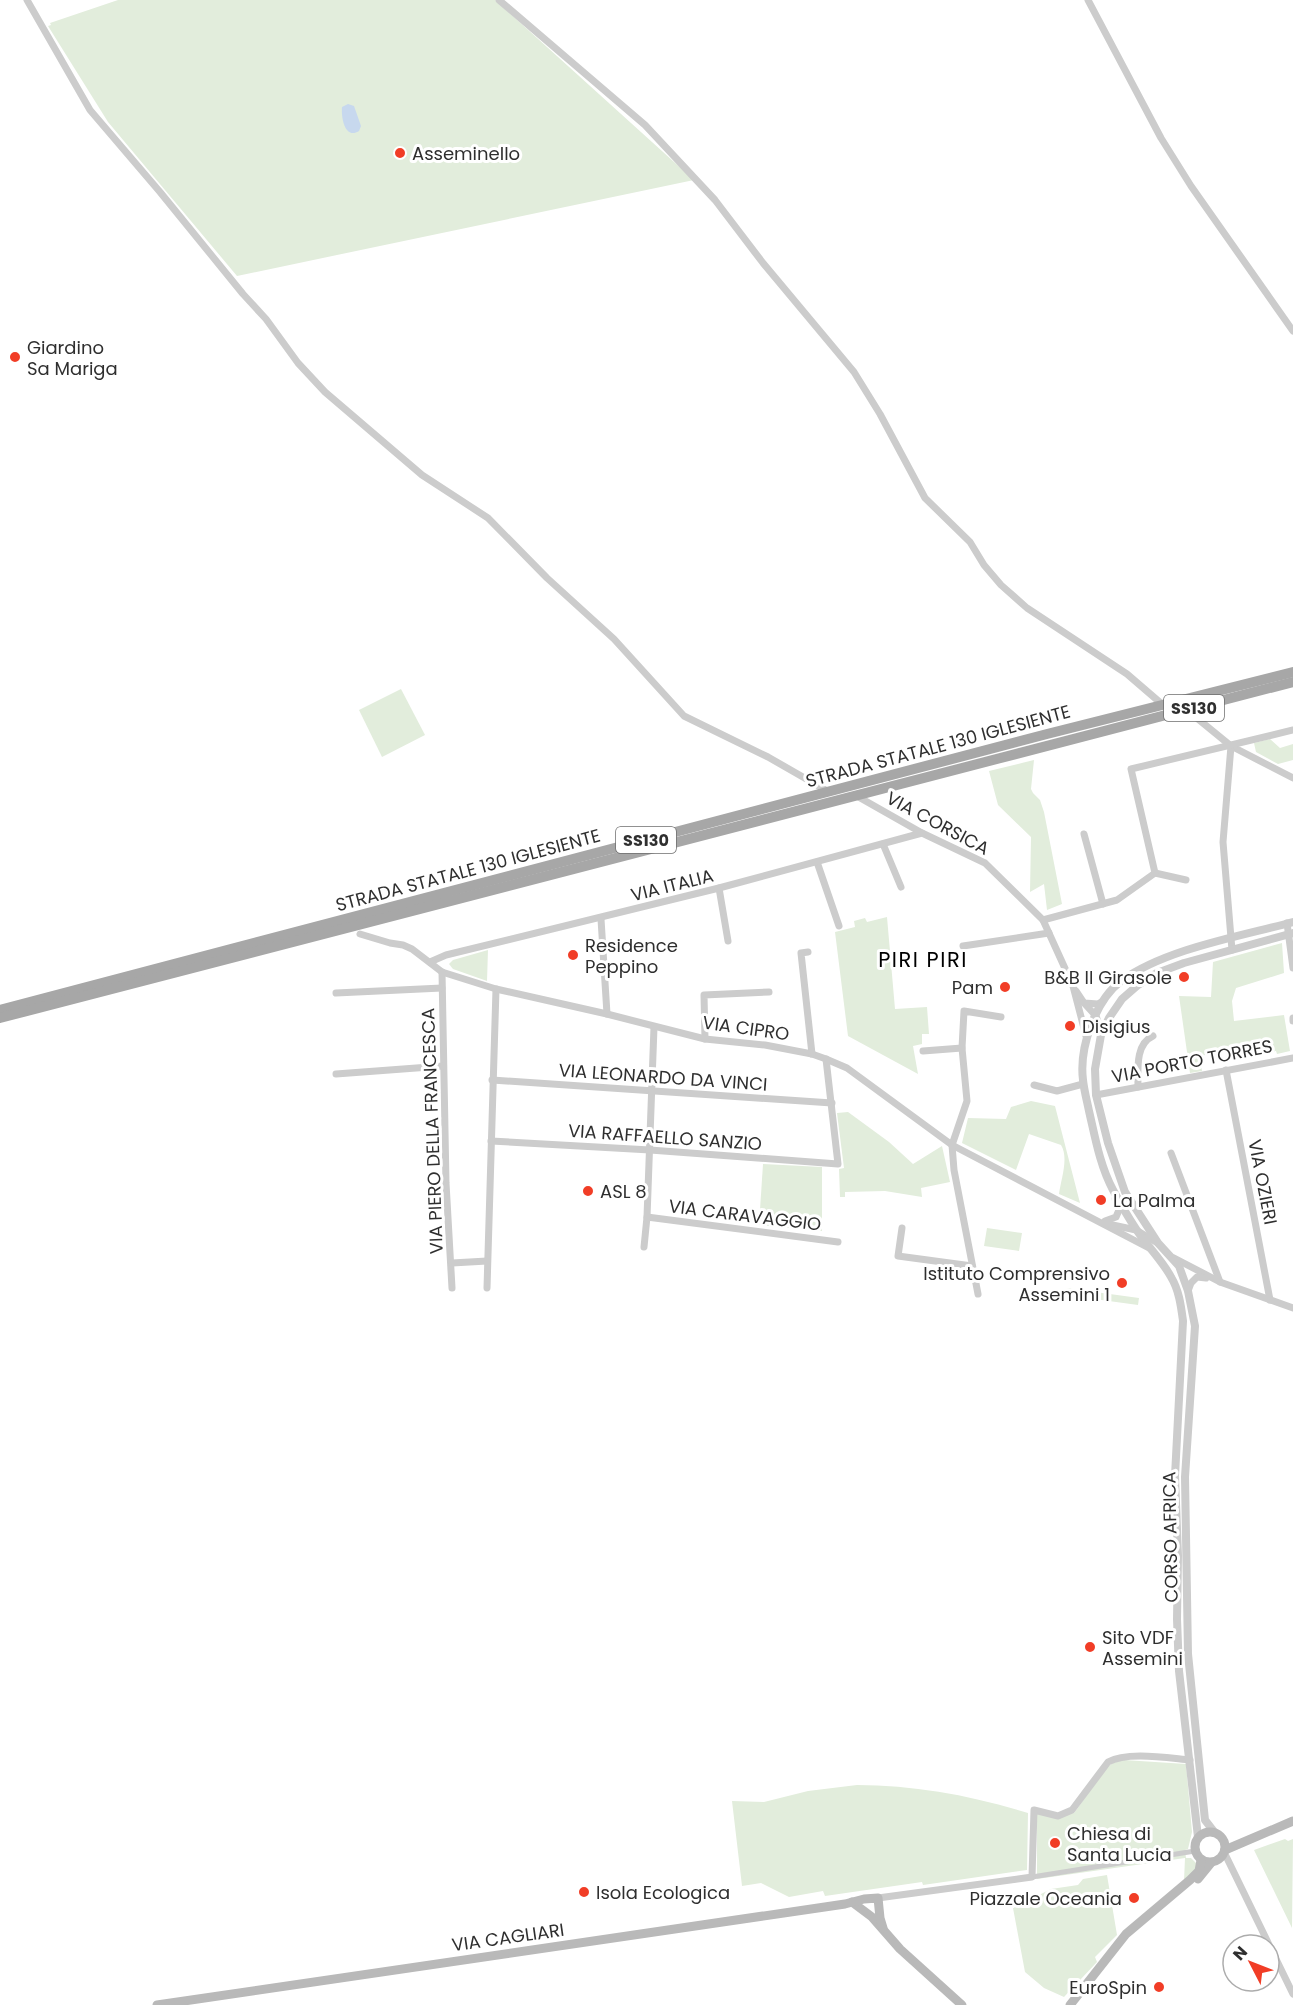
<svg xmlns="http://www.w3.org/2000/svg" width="1293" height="2005" font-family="Poppins,sans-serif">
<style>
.green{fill:#e2eddc}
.water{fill:#c7d8ee}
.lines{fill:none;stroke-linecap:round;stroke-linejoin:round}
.pedestrian{stroke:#ccc;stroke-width:5}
.minor{stroke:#ccc;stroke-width:7}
.tertiary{stroke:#ccc;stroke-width:8}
.secondary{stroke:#b9b9b9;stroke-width:9}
.primary{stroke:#a7a7a7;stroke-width:10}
.poi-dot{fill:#f13d26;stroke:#fff;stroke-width:2}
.labels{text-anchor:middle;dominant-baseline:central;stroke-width:6;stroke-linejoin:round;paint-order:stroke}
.shield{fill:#fff;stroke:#6d6d6d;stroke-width:1.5}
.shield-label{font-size:16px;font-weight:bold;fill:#2f2f2f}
.poi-label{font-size:18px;fill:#2f2f2f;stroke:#fff;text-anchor:start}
.street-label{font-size:18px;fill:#2f2f2f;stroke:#fff}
.quarter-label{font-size:21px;letter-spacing:1.5px;fill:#000;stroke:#fff}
</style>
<rect width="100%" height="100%" fill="#fff"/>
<!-- green -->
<g class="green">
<polygon points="118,0 495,0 694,180 237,276 108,122 48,26 51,25 50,23"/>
<polygon points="401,689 425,735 382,757 359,710"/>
<polygon points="1270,739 1280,748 1293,744 1293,760 1278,764 1256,752 1254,743"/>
<polygon points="1034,760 1031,789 1033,793 1040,800 1044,812 1062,904 1047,910 1044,884 1030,892 1031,837 998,805 989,771"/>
<polygon points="887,917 895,1009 927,1007 929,1034 922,1034 922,1044 913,1046 918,1074 848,1036 835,932 855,927 854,921 865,918 867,922"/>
<polygon points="1282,943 1284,973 1236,988 1232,1001 1234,1021 1284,1015 1290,1051 1277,1054 1276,1051 1245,1057 1243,1048 1200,1056 1202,1071 1190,1073 1179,996 1211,997 1213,962"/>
<polygon points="488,950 487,981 453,969 449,964 453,960"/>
<path d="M1031,1101L1055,1106L1080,1203L1059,1194C1061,1179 1069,1158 1061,1145L1029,1134L1016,1170L962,1143L968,1118L1006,1119L1011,1107Z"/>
<polygon points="848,1112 889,1142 913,1164 942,1146 950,1182 921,1188 922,1197 885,1191 845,1192 845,1197 840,1197 839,1169 844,1168 837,1113"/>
<polygon points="763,1164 822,1167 822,1231 759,1225"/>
<polygon points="987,1228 1022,1233 1019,1251 984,1246"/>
<polygon points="1066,1288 1139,1298 1138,1305 1065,1295"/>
<path d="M1124,1760L1186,1764L1192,1832L1188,1849L1185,1850L1186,1858H1191L1196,1863V1870L1184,1881L1185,1858L1037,1879V1814L1074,1813C1084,1801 1100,1772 1110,1765C1114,1762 1120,1761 1124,1760Z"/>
<path d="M857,1785C915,1785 973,1796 1028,1813L1027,1870L923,1885L922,1882L825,1896L823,1891L789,1897L761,1883L742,1886L732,1801L764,1802L808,1791Z"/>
<polygon points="1285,1839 1288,1841 1293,1839 1292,1928 1254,1850"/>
<polygon points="1107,1875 1117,1935 1095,1957 1097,1962 1064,1997 1044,1988 1025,1972 1013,1908 1051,1889 1078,1885 1083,1879"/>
</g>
<!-- water -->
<path class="water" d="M348,104L354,106L361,126L359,131C345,140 341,118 342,107Z"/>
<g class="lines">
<!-- pedestrian -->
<polyline class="pedestrian" points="1032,1877 1195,1851"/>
<!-- minor -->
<g class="minor">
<polyline points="27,0 90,110 160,192 243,294 266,319 298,363 325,392 422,475 488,518 547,578 614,639 684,716 768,757 829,792"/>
<polyline points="499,0 645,125 715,200 763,263 854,372 880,414 925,498 970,542 984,565 1001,585 1027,608 1127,674 1163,705"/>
<polyline points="1088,0 1161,138 1191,186 1293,331"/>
<polyline points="1198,719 1231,746 1293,778"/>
<polyline points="1231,746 1223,842 1232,950"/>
<polyline points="855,795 922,833 985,863 1043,920 1073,986 1086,1036"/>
<polyline points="1084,834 1103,904"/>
<polyline points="883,844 901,887"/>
<polyline points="817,862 839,926"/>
<polyline points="1155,873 1186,880"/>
<polyline points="719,888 728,941"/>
<polyline points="601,919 607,1014"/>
<polyline points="1043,920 1117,900 1155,873 1131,769 1293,730"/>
<polyline points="1287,923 1293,968"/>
<polyline points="360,934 390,943 403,945 412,949 442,972 496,989 607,1014 705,1039 765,1045 812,1054 826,1059 847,1068 952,1145 1149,1248"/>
<polyline points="963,946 1049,933"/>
<polyline points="808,952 801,953 812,1054"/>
<polyline points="430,962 446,955 719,888 922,833"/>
<polyline points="442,972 446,1183 452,1288"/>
<polyline points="1076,991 1084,1003 1098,1004 1103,1001"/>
<polyline points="336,993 442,988"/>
<polyline points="1084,1003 1096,1016 1102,1033"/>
<polyline points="1293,1018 1293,1021"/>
<polyline points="705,1039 704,995 769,992"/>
<polyline points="923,1051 962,1048"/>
<polyline points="1226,1070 1270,1300"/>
<polyline points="336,1074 443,1066"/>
<polyline points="492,1080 832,1103"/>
<polyline points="1034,1085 1057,1091 1083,1084"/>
<path d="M1138,1087C1138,1070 1135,1044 1153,1036"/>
<polyline points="1096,1095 1293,1058"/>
<polyline points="491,1141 650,1150 838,1164 826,1059"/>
<polyline points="1171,1153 1220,1282"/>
<polyline points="647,1217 838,1242"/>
<polyline points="1105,1221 1116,1217 1119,1210 1115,1199"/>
<polyline points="1108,1224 1136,1230 1156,1242"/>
<polyline points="902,1228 898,1256 972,1266"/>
<polyline points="644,1247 647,1217 654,1027"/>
<polyline points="1174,1258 1220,1282 1293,1308"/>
<polyline points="452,1263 487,1261"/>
<polyline points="487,1288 496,989"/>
<polyline points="1188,1291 1191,1283 1197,1277 1206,1278"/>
<polyline points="978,1294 954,1170 952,1145 967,1101 962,1048 964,1011 1001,1017"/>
<polyline points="1224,1852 1293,1994"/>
<path d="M878,1898L1032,1877L1034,1810L1058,1816L1072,1810L1108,1762C1127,1751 1168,1758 1190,1760"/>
</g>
<!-- tertiary -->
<g class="tertiary">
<polyline points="1215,1833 1205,1820 1188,1654 1185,1477 1195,1326 1188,1291 1179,1266 1158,1243 1125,1192 1108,1143 1096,1095 1095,1069 1101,1035 1109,1018 1122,999 1138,985 1157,973 1184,963 1293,933"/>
<path d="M1198,1837L1179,1671L1177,1619L1178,1556L1175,1476L1183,1321C1181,1306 1179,1290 1171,1277C1162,1260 1147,1246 1136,1229C1128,1217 1120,1203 1113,1190C1100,1166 1095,1137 1089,1111C1087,1101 1084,1090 1083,1080C1079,1048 1095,1001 1121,981C1165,949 1241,936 1293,922"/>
</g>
<!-- secondary -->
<g class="secondary">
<circle cx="1210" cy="1847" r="15"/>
<polyline points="1225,1850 1293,1821"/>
<polyline points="1198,1879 1211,1863"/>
<polyline points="852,1902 872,1917 900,1949 962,2005"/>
<polyline points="157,2005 845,1904 864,1899 878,1898 880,1918 883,1928"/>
<polyline points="1070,2005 1126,1934 1190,1880 1199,1871 1201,1860"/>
</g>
<!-- primary -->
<g class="primary">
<polyline points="0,1010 1047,734 1293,672"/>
<polyline points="0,1018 1293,682"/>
</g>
</g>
<!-- markers -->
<g class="poi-dot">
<circle cx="400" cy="153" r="6"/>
<circle cx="15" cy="357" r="6"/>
<circle cx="573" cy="955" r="6"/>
<circle cx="1184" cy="977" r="6"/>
<circle cx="1005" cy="987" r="6"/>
<circle cx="1070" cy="1026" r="6"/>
<circle cx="588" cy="1191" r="6"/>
<circle cx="1101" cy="1200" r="6"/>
<circle cx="1122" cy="1283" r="6"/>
<circle cx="1090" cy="1647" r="6"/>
<circle cx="1055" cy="1843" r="6"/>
<circle cx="584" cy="1892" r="6"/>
<circle cx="1134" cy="1898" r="6"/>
<circle cx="1159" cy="1987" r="6"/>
</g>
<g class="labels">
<!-- shield labels -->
<g class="shield">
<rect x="1164" y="695" width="60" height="26" rx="4.5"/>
<rect x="616" y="827" width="60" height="26" rx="4.5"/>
</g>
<g class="shield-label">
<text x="1194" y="708">SS130</text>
<text x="646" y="840">SS130</text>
</g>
<!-- poi labels -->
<g class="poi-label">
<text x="412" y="153">Asseminello</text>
<text x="27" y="347">Giardino<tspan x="27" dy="21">Sa Mariga</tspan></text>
<text x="585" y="945">Residence<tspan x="585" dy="21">Peppino</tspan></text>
<text x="1172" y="977" text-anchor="end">B&amp;B Il Girasole</text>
<text x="993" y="987" text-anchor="end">Pam</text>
<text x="1082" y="1026">Disigius</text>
<text x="600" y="1191">ASL 8</text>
<text x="1113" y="1200">La Palma</text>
<text x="1110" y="1273" text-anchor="end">Istituto Comprensivo<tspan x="1110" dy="21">Assemini 1</tspan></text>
<text x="1102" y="1637">Sito VDF<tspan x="1102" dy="21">Assemini</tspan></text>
<text x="1067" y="1833">Chiesa di<tspan x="1067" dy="21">Santa Lucia</tspan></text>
<text x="596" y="1892">Isola Ecologica</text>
<text x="1122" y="1898" text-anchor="end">Piazzale Oceania</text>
<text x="1147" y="1987" text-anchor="end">EuroSpin</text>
</g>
<!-- street labels -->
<g class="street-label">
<text transform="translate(938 746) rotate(-15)">STRADA STATALE 130 IGLESIENTE</text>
<text transform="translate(938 823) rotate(28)">VIA CORSICA</text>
<text transform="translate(468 870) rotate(-15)">STRADA STATALE 130 IGLESIENTE</text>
<text transform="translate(672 885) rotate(-14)">VIA ITALIA</text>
<text transform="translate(746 1028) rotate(8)">VIA CIPRO</text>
<text transform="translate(1192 1061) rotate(-11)">VIA PORTO TORRES</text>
<text transform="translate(663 1077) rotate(4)">VIA LEONARDO DA VINCI</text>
<text transform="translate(432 1131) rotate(-92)">VIA PIERO DELLA FRANCESCA</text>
<text transform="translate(665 1137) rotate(4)">VIA RAFFAELLO SANZIO</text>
<text transform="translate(1263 1182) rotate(79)">VIA OZIERI</text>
<text transform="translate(745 1215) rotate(7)">VIA CARAVAGGIO</text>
<text transform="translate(1170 1537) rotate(-91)">CORSO AFRICA</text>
<text transform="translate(508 1937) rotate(-8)">VIA CAGLIARI</text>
</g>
<!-- quarter labels -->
<g class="quarter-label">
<text x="923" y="959">PIRI PIRI</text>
</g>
</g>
<!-- north arrow -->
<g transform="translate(1251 1963) rotate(312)"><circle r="28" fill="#ffffff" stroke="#acacac" stroke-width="1.5"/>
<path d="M0-4.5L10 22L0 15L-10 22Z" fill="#f13d26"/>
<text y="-9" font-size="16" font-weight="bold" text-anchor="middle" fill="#2f2f2f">N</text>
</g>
</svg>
